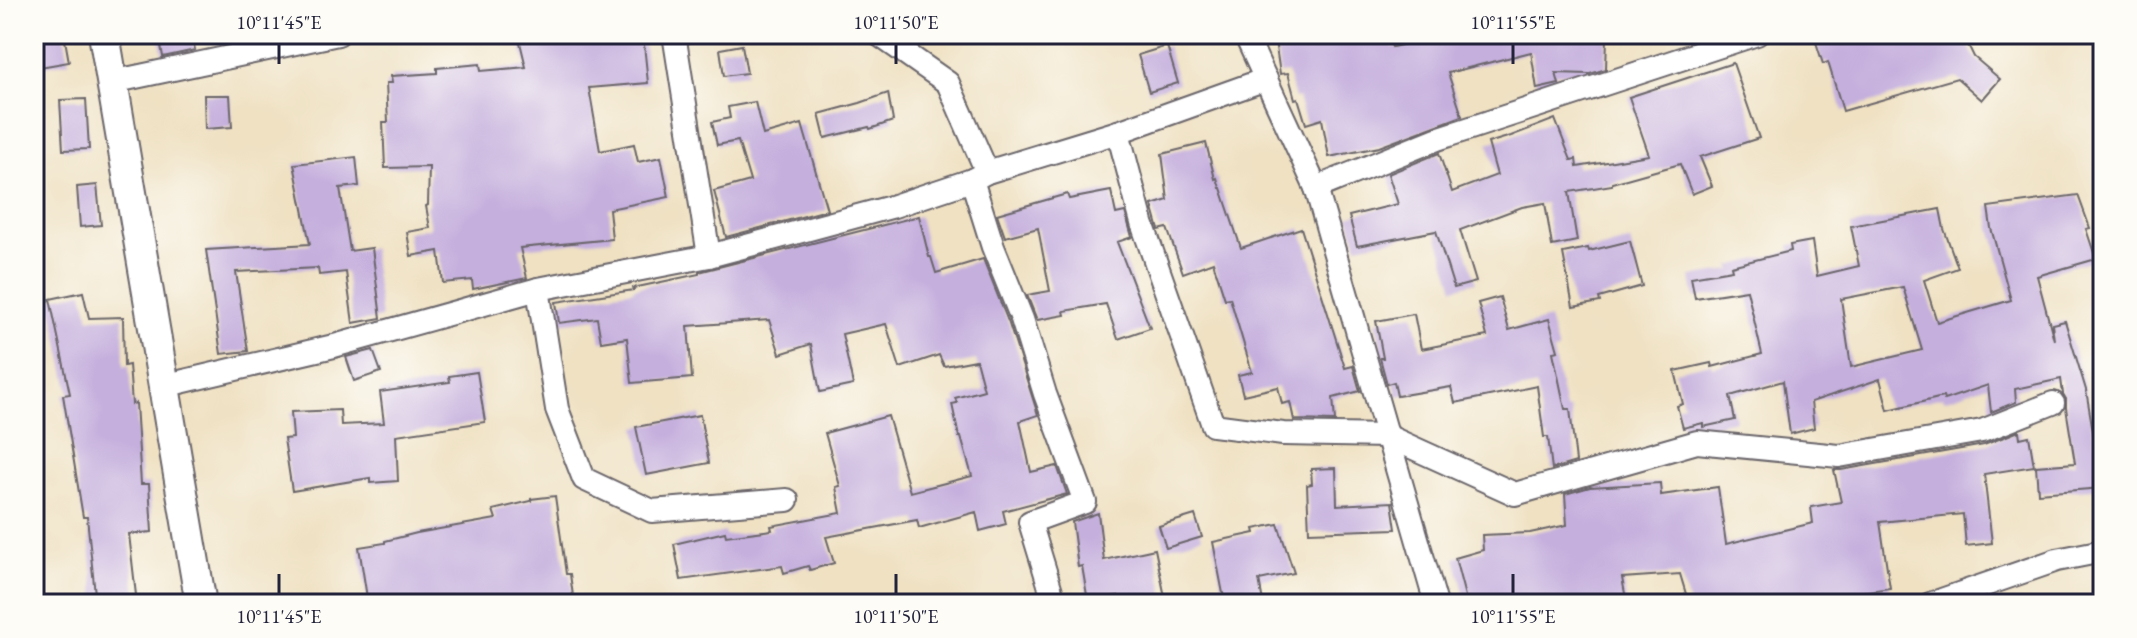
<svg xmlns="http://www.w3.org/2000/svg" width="2137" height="638" font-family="'EB Garamond',serif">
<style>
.building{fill:#c5afdd;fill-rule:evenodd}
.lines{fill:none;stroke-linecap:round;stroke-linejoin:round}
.street-casing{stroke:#6a656a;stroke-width:26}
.secondary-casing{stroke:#6a656a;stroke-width:34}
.street{stroke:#fff;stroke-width:22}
.secondary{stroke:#fff;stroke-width:30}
.ticks{fill:none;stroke:#22223b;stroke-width:3}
.neatline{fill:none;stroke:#22223b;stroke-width:3}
.ticks-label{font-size:20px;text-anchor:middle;fill:#22223b}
</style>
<rect width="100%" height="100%" fill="#fdfcf7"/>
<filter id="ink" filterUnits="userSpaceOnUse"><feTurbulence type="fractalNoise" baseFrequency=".0125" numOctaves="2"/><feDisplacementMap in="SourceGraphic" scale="16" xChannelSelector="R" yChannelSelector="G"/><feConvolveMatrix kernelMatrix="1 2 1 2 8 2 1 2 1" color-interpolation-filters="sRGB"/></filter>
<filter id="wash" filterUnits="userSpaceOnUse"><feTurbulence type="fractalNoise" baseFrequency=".006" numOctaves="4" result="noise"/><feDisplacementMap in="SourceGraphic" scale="32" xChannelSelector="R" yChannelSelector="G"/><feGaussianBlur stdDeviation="1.8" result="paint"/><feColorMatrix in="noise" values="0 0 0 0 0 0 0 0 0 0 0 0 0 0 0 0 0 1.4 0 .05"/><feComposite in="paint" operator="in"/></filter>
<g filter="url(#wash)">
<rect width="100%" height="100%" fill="#efe1c2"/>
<g id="blocks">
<!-- building -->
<g class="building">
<polygon points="34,34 64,34 69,62 34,68"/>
<polygon points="159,34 192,34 195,50 163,57"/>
<polygon points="518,34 625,34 626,37 643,35 648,83 589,88 600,151 634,144 638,162 661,157 669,197 609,209 612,239 520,248 527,278 473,289 472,280 443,283 439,251 411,256 407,232 430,228 426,206 428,205 429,167 385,168 383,122 388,122 386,83 392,83 391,76 437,73 437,68 480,64 481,71 526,67"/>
<polygon points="1274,34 1387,34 1392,47 1453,34 1571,34 1572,36 1607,37 1606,69 1590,74 1556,73 1559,84 1537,89 1531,52 1448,73 1462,116 1379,147 1329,157 1322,119 1306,124 1298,98 1295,99 1288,73 1280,74"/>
<polygon points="1831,34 1963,34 1974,57 2000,79 1982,100 1957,78 1843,111 1828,62 1823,64 1815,39"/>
<polygon points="742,45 747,73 724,76 720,49"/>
<polygon points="1167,46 1178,83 1149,92 1138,55"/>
<polygon points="1733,63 1759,138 1700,157 1712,186 1692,194 1680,164 1612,183 1612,185 1569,192 1577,241 1552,246 1545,203 1522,207 1460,230 1476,282 1454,288 1436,231 1357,246 1349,216 1398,204 1388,174 1439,153 1452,192 1497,175 1488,143 1511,136 1555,119 1571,160 1576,159 1577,167 1649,155 1629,97"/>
<polygon points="888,93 893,121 870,129 869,127 825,138 819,114 860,103"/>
<polygon points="204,95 230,95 232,127 205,129"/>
<polygon points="86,99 89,149 63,150 60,100"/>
<polygon points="755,102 763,135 802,124 827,210 726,237 714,191 750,181 738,141 717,145 712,122 730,118 728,107"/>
<polygon points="1206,143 1215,179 1217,178 1220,188 1221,188 1241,248 1301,228 1345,368 1353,366 1360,391 1333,398 1335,421 1294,420 1290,402 1282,404 1278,387 1243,395 1238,375 1252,372 1230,298 1225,299 1213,262 1183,273 1167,228 1159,230 1152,205 1168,200 1162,154"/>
<polygon points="356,157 359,186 340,188 350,251 372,248 381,318 353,323 346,272 319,275 318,268 236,272 248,351 221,354 206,250 310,244 294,164"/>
<polygon points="97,185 101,225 80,227 77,187"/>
<polygon points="1111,191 1116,214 1125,212 1132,237 1117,242 1150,328 1118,339 1106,304 1064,311 1065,315 1037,320 1027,295 1050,291 1038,228 1005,237 997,214 1067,194 1069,199"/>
<path d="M2078,195L2090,228L2086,229L2096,259L2037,276L2054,340L2052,324L2065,321L2086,390L2098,461H2103V488L2038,493L2036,466L2075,463L2066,408V399L2063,394L2061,379L2015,389L2016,402L1991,412L1988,385L1944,400L1943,397L1888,410L1880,379L1811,402L1814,428L1790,434L1783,381L1730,396L1735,420L1703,427V423L1683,428L1677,406L1683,404L1675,371L1711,363L1712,367L1762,354L1747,290L1695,298L1691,277L1732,270L1731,266L1791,251L1790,245L1812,241L1817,276L1859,266L1851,226L1940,209L1944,229L1958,268L1924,280L1937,322L2011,300L1991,228L1988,207ZM1903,287L1922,350L1851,367L1841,299Z"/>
<polygon points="919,216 929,257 931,257 936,273 983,259 1009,324 1038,415 1020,421 1031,472 1057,466 1067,494 1003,511 1006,524 980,531 976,512 919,528 917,520 826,537 834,563 810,570 808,566 784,573 782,566 681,580 674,544 725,532 726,536 772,530 771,526 841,513 836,487 840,486 825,433 888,416 910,492 972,476 961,437 959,437 952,404 957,403 955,398 984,390 976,360 944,366 939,355 900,368 886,324 842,334 853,385 820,392 811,344 780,354 769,320 688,326 692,378 632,383 627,338 601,342 597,318 559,323 556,302 634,290 633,288 699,274 699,272"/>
<polygon points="1630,241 1642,286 1599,298 1600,302 1573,307 1563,253 1588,248 1589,251"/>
<polygon points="83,292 89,318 123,317 124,366 129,365 132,404 136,403 141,484 149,484 152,532 129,534 137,604 96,604 87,517 83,517 63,395 70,394 50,299"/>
<polygon points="1500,297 1509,330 1549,319 1558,351 1553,352 1565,409 1570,409 1576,462 1552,469 1548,437 1544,437 1537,386 1455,403 1451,387 1397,396 1394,382 1387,384 1380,358 1383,358 1376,321 1414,314 1421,349 1487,336 1478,303"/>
<polygon points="373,350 381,372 354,381 346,357"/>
<polygon points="477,372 485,422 396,435 398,481 370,483 370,478 292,491 284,439 293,438 291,412 340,410 341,425 384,423 380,392 450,382 449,376"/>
<polygon points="700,415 709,463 646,475 636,427"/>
<polygon points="2019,431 2020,438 2029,436 2034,466 1984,474 1992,543 1966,546 1963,514 1880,522 1890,588 1806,600 1807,604 1689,604 1680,574 1622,578 1627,604 1467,604 1455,558 1483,550 1482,535 1530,533 1567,525 1565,494 1590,487 1660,483 1661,495 1718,487 1726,544 1813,523 1811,507 1841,502 1834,470 1841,470 1984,445"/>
<polygon points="1336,468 1337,505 1392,502 1396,529 1309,532 1307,485 1312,484 1311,469"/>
<polygon points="555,496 566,574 570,574 573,596 516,604 368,604 359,547 385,543 385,541 417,533 496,519 493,510 531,501 531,499"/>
<polygon points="1098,513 1104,560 1155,549 1165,597 1128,604 1119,604 1118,596 1088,601 1082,566 1078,567 1072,522"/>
<polygon points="1195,515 1202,537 1166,548 1159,526"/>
<polygon points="1278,524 1294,573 1259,580 1263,602 1251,604 1225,604 1213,542 1255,533 1254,529"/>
</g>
</g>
</g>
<g filter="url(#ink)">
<use href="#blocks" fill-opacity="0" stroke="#6a656a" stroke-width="2"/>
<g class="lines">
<defs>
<g id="street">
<polyline points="674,34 709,256"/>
<polyline points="878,34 948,83 987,172"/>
<polyline points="1245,34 1316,188 1436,604"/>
<polyline points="112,82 338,34"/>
<polyline points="1118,132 1142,223 1213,425 1283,434 1387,436 1515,494 1697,442 1839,456 1982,431 2053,403"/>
<polyline points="972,180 993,247 1022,319 1045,394 1085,502 1030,522 1055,604"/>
<polyline points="1316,188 1437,139 1757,34"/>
<polyline points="538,289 709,256 891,207 972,180 987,172 1118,132 1266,79"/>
<polyline points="163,386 334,346 538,289 557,409 584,479 652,511 787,500"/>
<polyline points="1930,604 2057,560 2103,551"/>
</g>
<polyline id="secondary" points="104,34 201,604"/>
</defs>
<!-- street casing -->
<use href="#street" class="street-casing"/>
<!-- secondary casing -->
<use href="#secondary" class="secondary-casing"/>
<!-- street -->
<use href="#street" class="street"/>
<!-- secondary -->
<use href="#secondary" class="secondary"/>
</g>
</g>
<!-- ticks -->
<path class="ticks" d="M279,44V64M896,44V64M1513,44V64M279,574V594M896,574V594M1513,574V594"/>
<!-- margin -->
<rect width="2137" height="638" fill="none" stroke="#fdfcf7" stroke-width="88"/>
<rect x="44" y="44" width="2049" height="550" class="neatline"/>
<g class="ticks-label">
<text x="279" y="29">10°11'45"E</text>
<text x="896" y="29">10°11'50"E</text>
<text x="1513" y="29">10°11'55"E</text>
<text x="279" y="623">10°11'45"E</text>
<text x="896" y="623">10°11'50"E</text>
<text x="1513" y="623">10°11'55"E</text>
</g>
</svg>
